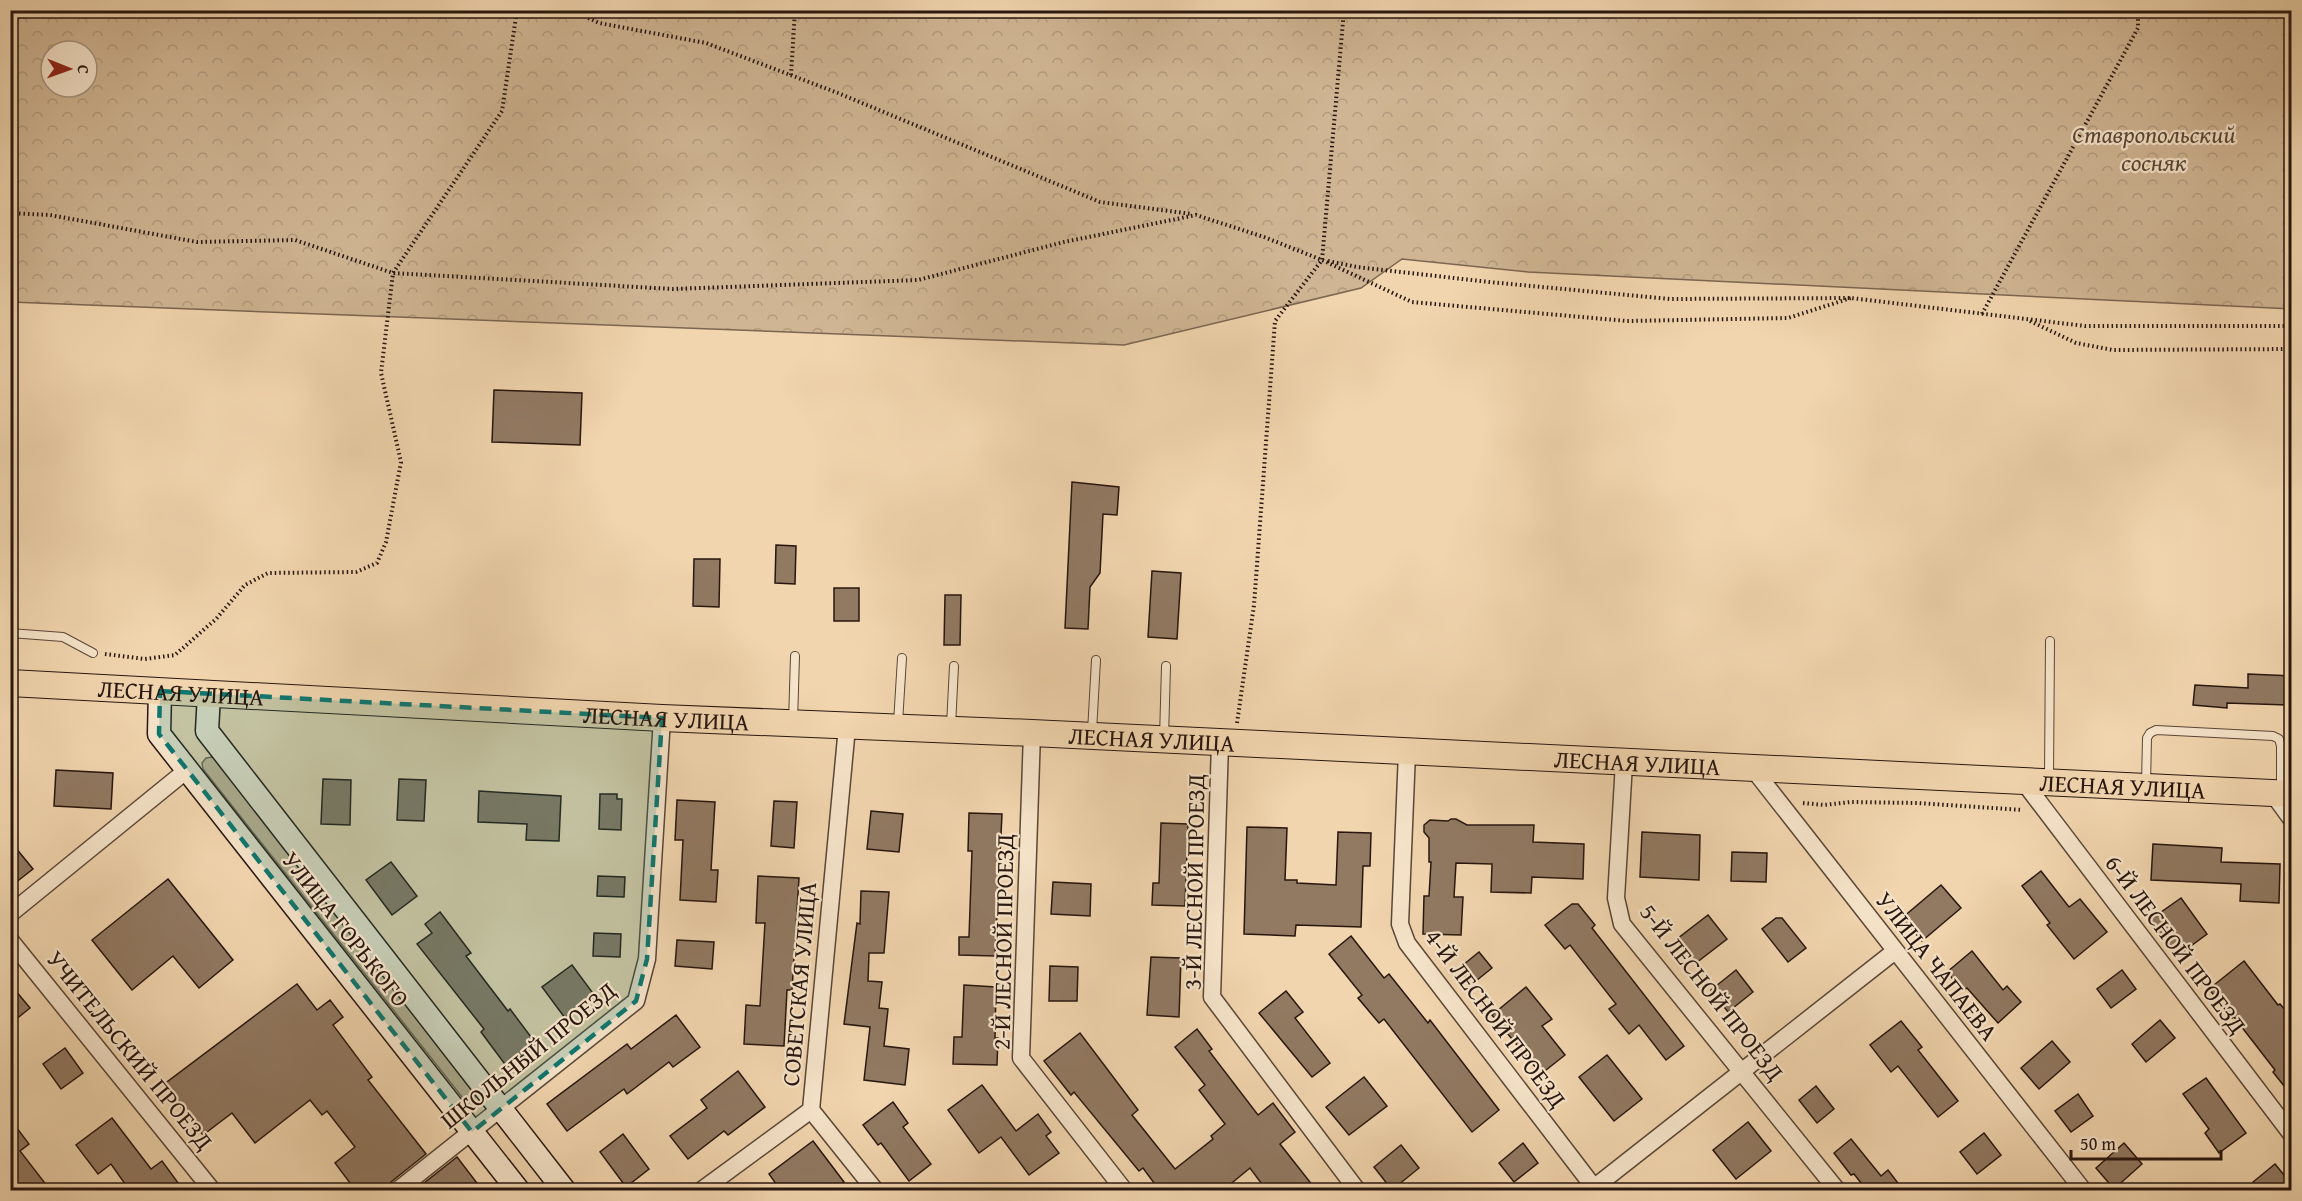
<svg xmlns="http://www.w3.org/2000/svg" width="2302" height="1201" font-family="'Gentium Book Plus',serif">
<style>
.green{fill:#cfb593;stroke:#7c6651;stroke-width:1.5}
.forest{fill:url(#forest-crowns);stroke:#7c6651;stroke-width:1.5;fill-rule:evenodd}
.building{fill:#917962;stroke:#28160f;stroke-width:1.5}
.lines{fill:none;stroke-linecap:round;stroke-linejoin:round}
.service-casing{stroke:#5a4637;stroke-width:10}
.minor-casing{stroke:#5a4637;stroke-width:19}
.secondary-casing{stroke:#28160f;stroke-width:25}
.primary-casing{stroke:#28160f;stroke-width:28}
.path{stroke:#28160f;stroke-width:4;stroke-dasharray:1.5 3;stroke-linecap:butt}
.service{stroke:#f6e4ca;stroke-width:8}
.minor{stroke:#f6e4ca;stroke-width:16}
.secondary{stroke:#f6e4ca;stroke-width:22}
.primary{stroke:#f1d5ae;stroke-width:26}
.marked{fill:#0f766e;fill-opacity:0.2;stroke:#0f766e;stroke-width:4.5;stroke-dasharray:12 8;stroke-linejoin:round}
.labels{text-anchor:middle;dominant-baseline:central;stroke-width:4.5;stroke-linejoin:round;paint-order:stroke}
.park-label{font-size:24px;font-style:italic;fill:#5a4637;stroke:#f6e4ca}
.street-label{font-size:24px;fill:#28160f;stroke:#f6e4ca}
</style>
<defs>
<pattern id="forest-crowns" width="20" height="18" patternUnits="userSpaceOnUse" patternTransform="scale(1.5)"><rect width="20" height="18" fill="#cfb593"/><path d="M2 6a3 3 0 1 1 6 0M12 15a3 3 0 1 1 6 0" fill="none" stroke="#b29b7e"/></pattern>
</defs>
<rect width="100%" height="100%" fill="#f1d5ae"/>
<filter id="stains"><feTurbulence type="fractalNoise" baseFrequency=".00333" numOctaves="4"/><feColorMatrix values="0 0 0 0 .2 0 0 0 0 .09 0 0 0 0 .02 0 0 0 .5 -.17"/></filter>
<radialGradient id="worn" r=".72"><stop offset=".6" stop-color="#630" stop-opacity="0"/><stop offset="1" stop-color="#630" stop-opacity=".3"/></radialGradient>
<!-- green -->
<polygon class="green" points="212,757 216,759 476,1092 474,1101 466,1102 203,769 202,763 206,758"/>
<!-- forest -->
<path class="forest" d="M11,10L2291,11V309L1528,272L1402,259L1361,288L1124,345L11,302ZM51,51H87V87H51Z"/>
<!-- building -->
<g class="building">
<polygon points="494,390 582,393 580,445 492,442"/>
<polygon points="1072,482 1119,487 1117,515 1103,514 1100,573 1090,587 1088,629 1065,628"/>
<polygon points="776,545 796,546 795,584 775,583"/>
<polygon points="694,559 720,559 719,607 693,606"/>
<polygon points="1152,571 1181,573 1177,639 1148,637"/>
<rect x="834" y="588" width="25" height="33"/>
<polygon points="945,595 961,595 960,645 944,645"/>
<polygon points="2248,674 2292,676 2292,705 2227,703 2227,708 2193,705 2195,685 2248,688"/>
<polygon points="56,770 113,773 111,809 54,806"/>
<polygon points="323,779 351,780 350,825 321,824"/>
<polygon points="399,779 426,780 424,821 397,820"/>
<polygon points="479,791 561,796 559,841 526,840 527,824 478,822"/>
<polygon points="600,794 617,794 617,799 622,799 621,830 599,829"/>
<polygon points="677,800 715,802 711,870 718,870 716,902 680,900 683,840 675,840"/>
<polygon points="774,801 797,802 794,848 771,846"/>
<polygon points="871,811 903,814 899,852 867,849"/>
<polygon points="969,813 1002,814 995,956 959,955 959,937 969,937 972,851 968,851"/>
<polygon points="1451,819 1456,819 1467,825 1534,825 1533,842 1584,844 1583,879 1532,877 1531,893 1491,892 1492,864 1456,863 1454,897 1463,897 1461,935 1423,934 1424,896 1429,896 1431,862 1429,862 1429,838 1424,832 1424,825 1430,820 1448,821"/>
<polygon points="1161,823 1188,824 1185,906 1152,905 1153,883 1159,883"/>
<polygon points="1247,827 1287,828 1285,880 1297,880 1297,883 1336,885 1338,832 1371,833 1370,866 1363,866 1361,927 1296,925 1295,936 1244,934"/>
<polygon points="1642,832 1700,835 1699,880 1640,877"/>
<polygon points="10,841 33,869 10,887"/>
<polygon points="2153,844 2222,848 2221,862 2280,864 2279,903 2240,901 2241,884 2151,880"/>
<polygon points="1732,852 1767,853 1766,882 1731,881"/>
<polygon points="391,862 417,896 392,915 366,880"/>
<polygon points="2041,871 2069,907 2080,899 2107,932 2074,959 2047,925 2050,923 2022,886"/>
<polygon points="598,876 625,877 624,897 597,896"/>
<polygon points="758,876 799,878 792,990 787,990 784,1046 744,1044 746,1005 760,1006 765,923 756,923"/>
<polygon points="168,879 233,960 199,988 173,956 132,990 92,940"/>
<polygon points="1053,882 1091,884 1090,916 1051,914"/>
<polygon points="1941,885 1961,908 1922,941 1902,918"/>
<polygon points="861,891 889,892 884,953 869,953 868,981 882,982 879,1008 888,1009 884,1046 909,1049 905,1085 864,1080 870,1027 844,1024 857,923 860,924"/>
<polygon points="2181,898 2207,934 2176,957 2150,920"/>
<polygon points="1572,904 1578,904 1595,925 1592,928 1684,1046 1666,1060 1639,1025 1629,1034 1609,1009 1616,1004 1570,945 1565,949 1545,925"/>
<polygon points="440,912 471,953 466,956 508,1011 510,1009 537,1045 507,1067 481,1032 484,1029 417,944 432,933 425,924"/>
<polygon points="1708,915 1727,939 1696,963 1677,939"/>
<polygon points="1776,918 1782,918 1806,948 1788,962 1762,929"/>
<polygon points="594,933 621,934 620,957 593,956"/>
<polygon points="1351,936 1384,978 1389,974 1428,1023 1430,1020 1499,1110 1472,1132 1384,1019 1379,1023 1358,998 1362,995 1329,954"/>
<polygon points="677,940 714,942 712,969 675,966"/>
<polygon points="1972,951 2003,990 2007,986 2021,1002 1998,1023 1967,988 1963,991 1947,972"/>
<polygon points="1479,952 1492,968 1471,985 1458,969"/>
<polygon points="1151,957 1181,958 1179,1017 1147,1015"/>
<polygon points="2244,961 2278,1005 2280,1004 2292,1018 2292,1096 2273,1072 2275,1070 2234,1017 2232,1018 2209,989"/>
<polygon points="572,965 595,996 565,1018 542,987"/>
<polygon points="1050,966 1078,967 1077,1001 1049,1001"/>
<polygon points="1736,970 1753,992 1728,1012 1711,990"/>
<polygon points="2122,970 2136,989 2111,1008 2097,989"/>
<polygon points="10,984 30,1008 10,1024"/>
<polygon points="297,984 317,1010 330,1000 343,1017 333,1025 372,1077 368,1080 426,1154 391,1182 388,1191 356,1191 335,1163 355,1147 327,1111 322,1115 310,1100 255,1143 232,1113 203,1135 163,1085"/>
<polygon points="964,985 996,987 995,1038 998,1038 997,1065 953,1064 954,1037 962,1037"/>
<polygon points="1526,987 1552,1019 1542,1026 1565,1055 1541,1074 1492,1015"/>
<polygon points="1286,991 1303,1012 1295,1018 1330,1063 1312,1077 1259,1013"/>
<polygon points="676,1015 700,1047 673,1067 669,1062 627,1094 624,1089 567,1131 547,1104 627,1044 631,1049"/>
<polygon points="2160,1020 2175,1038 2146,1062 2132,1044"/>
<polygon points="1901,1021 1922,1047 1918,1050 1958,1101 1938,1117 1898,1066 1891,1072 1870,1045"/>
<polygon points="1197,1029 1212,1049 1209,1051 1258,1115 1273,1103 1295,1132 1280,1144 1317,1191 1267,1191 1250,1168 1222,1191 1160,1191 1143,1168 1139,1171 1074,1092 1071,1095 1044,1061 1080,1033 1138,1110 1132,1115 1175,1169 1213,1139 1211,1136 1225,1124 1199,1090 1205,1085 1175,1047"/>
<polygon points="2052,1041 2070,1062 2039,1089 2021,1068"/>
<polygon points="65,1048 83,1073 61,1089 43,1064"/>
<polygon points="1607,1055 1642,1099 1614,1121 1579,1077"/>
<polygon points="738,1071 765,1107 728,1135 724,1131 688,1159 670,1136 707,1108 701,1100"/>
<polygon points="1364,1077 1387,1106 1349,1135 1326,1107"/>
<polygon points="2206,1078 2246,1133 2219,1153 2205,1133 2209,1129 2183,1094"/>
<polygon points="982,1085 1016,1131 1038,1114 1051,1132 1046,1136 1059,1153 1029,1175 1001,1137 979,1153 948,1110"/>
<polygon points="1816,1086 1834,1109 1817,1123 1799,1100"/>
<polygon points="2078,1094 2093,1116 2071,1132 2055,1111"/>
<polygon points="893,1102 908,1123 903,1127 931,1164 909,1181 881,1143 878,1145 863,1125"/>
<polygon points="112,1118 151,1169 162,1161 184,1191 130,1191 111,1164 98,1174 76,1145"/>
<polygon points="10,1119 29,1144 20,1151 51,1191 20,1191 10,1178"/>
<polygon points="1748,1122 1771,1151 1736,1179 1713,1150"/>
<polygon points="1984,1133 2001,1155 1977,1174 1960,1152"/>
<polygon points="623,1134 649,1169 626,1187 600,1152"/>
<polygon points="1851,1139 1881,1176 1888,1170 1904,1191 1862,1191 1865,1188 1854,1174 1851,1175 1834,1153"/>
<polygon points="813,1141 844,1182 834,1191 781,1191 769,1174"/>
<polygon points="1523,1143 1538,1163 1514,1182 1499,1163"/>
<polygon points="2124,1143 2142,1164 2114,1189 2096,1168"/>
<polygon points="1401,1145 1419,1168 1392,1190 1374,1167"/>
<polygon points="457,1157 483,1191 414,1191"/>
<polygon points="2275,1164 2292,1185 2292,1191 2260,1191 2253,1182"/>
</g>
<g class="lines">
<defs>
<g id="service">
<polyline points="10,633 63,637 93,653"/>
<polyline points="793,722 795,656"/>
<polyline points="898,723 902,658"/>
<polyline points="951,726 954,666"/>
<polyline points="1092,732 1096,660"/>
<polyline points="1164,738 1166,666"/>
<polyline points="2049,778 2050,641"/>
<polyline points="2146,784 2147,738 2150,733 2156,730 2273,736 2279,739 2281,746 2281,790"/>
</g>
<g id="minor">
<polyline points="1032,733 1021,1058 1124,1190"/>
<polyline points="1220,743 1212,997 1357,1190"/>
<polyline points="1407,752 1400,924 1407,943 1596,1190"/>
<polyline points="1624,763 1616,898 1622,924 1837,1190"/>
<polyline points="1754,770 2083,1190"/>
<polyline points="2023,781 2292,1135"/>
<polyline points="2273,794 2292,820"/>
<polyline points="10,914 187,770"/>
<polyline points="10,940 212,1190"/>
<polyline points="811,1110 875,1190"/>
<polyline points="398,1190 636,1001 647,959 662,718"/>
<polyline points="702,1190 811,1110 847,727"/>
<polyline points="1591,1190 1895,951"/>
</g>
<g id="secondary">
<polyline points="160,691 159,734 518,1190"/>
<polyline points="209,694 207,731 564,1190"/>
</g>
<g id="primary">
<path id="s1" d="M10,683L662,718L1032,733L2292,794"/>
</g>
</defs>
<!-- service casing -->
<use href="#service" class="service-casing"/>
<!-- minor casing -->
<use href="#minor" class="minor-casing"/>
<!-- secondary casing -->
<use href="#secondary" class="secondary-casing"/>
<!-- primary casing -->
<use href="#primary" class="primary-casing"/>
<!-- path -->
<g class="path">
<polyline points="572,10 599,23 706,43 838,93 1100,202 1192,214"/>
<polyline points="791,75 795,10"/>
<polyline points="10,213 50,215 197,242 295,240 393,273 673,289 918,280 1064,242 1196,215 1264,237 1322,260 1412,302 1627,321 1788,318 1851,298"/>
<polyline points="1328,261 1357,267 1489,282 1670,299 1851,298 2085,326 2292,326"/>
<polyline points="1982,314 2138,28 2138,10"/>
<polyline points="2030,321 2076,343 2113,350 2292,349"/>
<polyline points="105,654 145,659 175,655 216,619 245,585 268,573 356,572 377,563 386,542 401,462 381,373 393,273 502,111 517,10"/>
<polyline points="1237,723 1254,605 1275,321 1322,260 1344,10"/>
<polyline points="1803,803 1824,805 1851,802 1917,803 2023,810"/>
</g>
<!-- service -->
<use href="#service" class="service"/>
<!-- minor -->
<use href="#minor" class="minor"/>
<!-- secondary -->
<use href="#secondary" class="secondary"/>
<!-- primary -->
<use href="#primary" class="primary"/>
</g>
<!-- marked area -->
<path class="marked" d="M160,691L662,718L647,959L636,1001L472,1132L159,734Z"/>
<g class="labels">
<!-- park labels -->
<g class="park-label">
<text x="2154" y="134">Ставропольский<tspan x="2154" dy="28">сосняк</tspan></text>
</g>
<!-- street labels -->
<g class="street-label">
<text stroke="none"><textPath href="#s1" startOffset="171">ЛЕСНАЯ УЛИЦА</textPath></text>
<text stroke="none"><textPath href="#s1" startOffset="657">ЛЕСНАЯ УЛИЦА</textPath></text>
<text stroke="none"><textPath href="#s1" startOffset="1143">ЛЕСНАЯ УЛИЦА</textPath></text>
<text stroke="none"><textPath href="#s1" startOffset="1629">ЛЕСНАЯ УЛИЦА</textPath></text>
<text stroke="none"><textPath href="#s1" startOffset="2115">ЛЕСНАЯ УЛИЦА</textPath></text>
<text transform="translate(1194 882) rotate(-89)">3-Й ЛЕСНОЙ ПРОЕЗД</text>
<text transform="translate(346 929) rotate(52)">УЛИЦА ГОРЬКОГО</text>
<text transform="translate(1003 942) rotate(-89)">2-Й ЛЕСНОЙ ПРОЕЗД</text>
<text transform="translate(2176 944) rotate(53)">6-Й ЛЕСНОЙ ПРОЕЗД</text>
<text transform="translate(1937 966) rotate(52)">УЛИЦА ЧАПАЕВА</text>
<text transform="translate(799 984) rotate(-85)">СОВЕТСКАЯ УЛИЦА</text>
<text transform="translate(1712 992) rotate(52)">5-Й ЛЕСНОЙ ПРОЕЗД</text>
<text transform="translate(1496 1018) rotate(53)">4-Й ЛЕСНОЙ ПРОЕЗД</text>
<text transform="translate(130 1050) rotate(51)">УЧИТЕЛЬСКИЙ ПРОЕЗД</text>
<text transform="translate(528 1055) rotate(-39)">ШКОЛЬНЫЙ ПРОЕЗД</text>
</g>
</g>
<!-- margin -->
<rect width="2302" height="1201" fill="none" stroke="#f1d5ae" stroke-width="36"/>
<rect x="12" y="12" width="2278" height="1177" fill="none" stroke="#28160f" stroke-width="3"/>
<rect x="18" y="18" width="2266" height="1165" fill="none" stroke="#28160f" stroke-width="1.5"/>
<!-- north arrow -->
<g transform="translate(69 69) rotate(91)"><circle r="28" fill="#f6e4ca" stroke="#a4927f" stroke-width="1.5"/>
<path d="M0-4.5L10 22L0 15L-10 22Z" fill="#8f2418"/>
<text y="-9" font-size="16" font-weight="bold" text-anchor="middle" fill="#28160f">С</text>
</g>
<!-- scale -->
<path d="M2071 1150v9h150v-9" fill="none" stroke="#28160f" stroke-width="3"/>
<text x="2080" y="1150" font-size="18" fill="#28160f" stroke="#f6e4ca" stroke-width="4.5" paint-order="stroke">50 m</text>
<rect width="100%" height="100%" filter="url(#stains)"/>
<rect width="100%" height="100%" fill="url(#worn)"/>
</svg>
